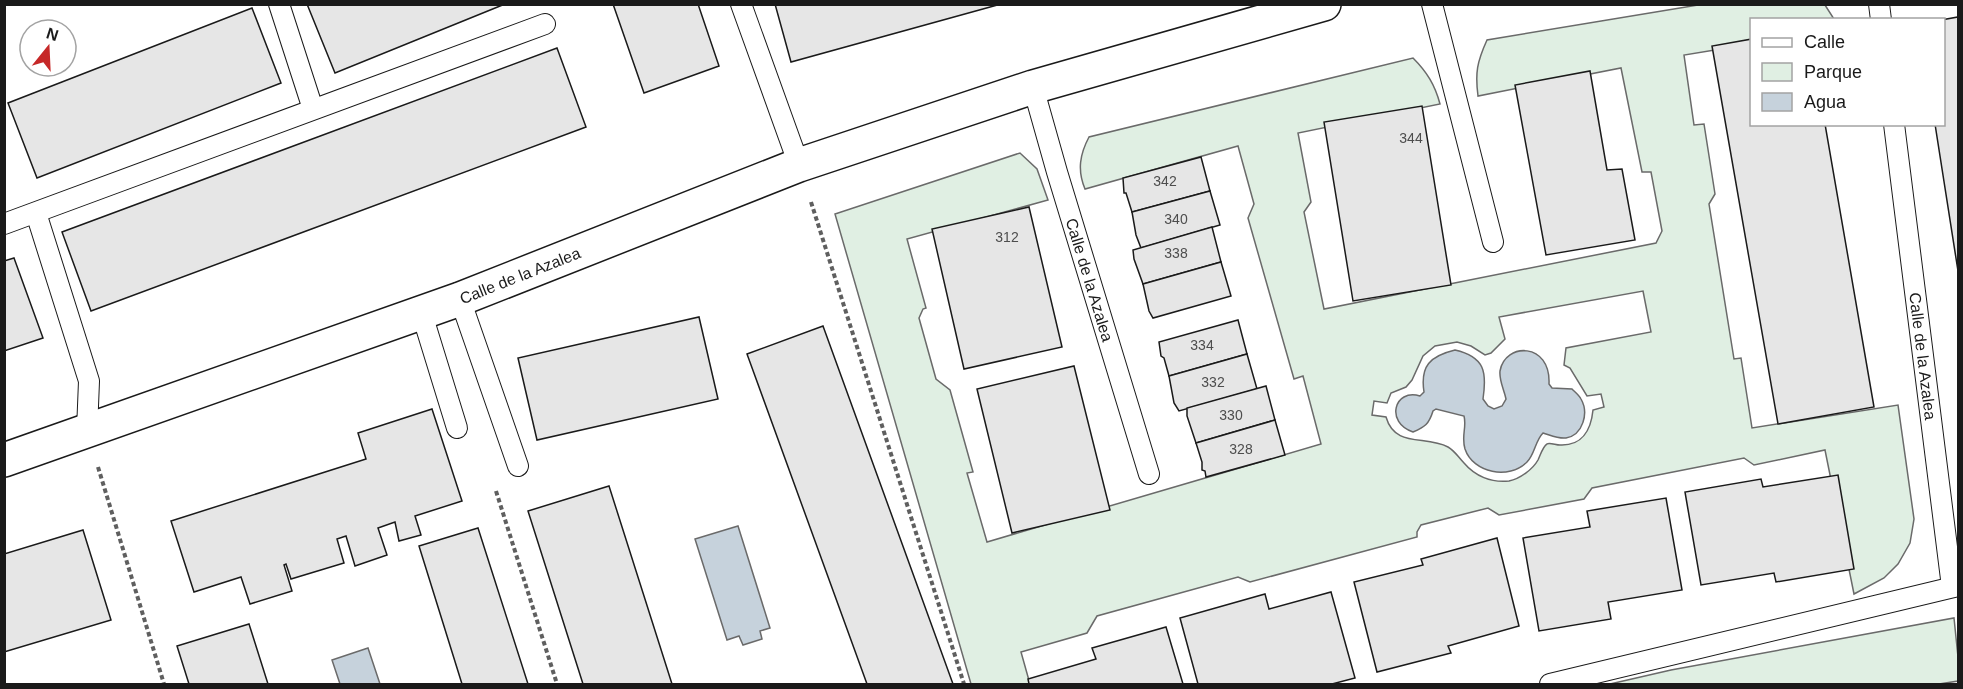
<svg xmlns="http://www.w3.org/2000/svg" width="1963" height="689" font-family="Helvetica,sans-serif">
<style>
.green{fill:#e0efe3;stroke:#6a6a6a;stroke-width:1.5;fill-rule:evenodd}
.water{fill:#c6d2dc;stroke:#6a6a6a;stroke-width:1.5}
.building{fill:#e6e6e6;stroke:#1a1a1a;stroke-width:1.5}
.lines{fill:none;stroke-linecap:round;stroke-linejoin:round}
.lane-casing{stroke:#1a1a1a;stroke-width:22}
.street-casing{stroke:#1a1a1a;stroke-width:36}
.path{stroke:#5f5f5f;stroke-width:4;stroke-dasharray:4.5 3;stroke-linecap:butt}
.lane{stroke:#fff;stroke-width:20}
.street{stroke:#fff;stroke-width:33}
.labels{text-anchor:middle;dominant-baseline:central;stroke-width:4.5;stroke-linejoin:round;paint-order:stroke}
.number-label{font-size:14px;fill:#4d4d4d}
.street-label{font-size:16px;fill:#1a1a1a;stroke:#fff}
</style>
<rect width="100%" height="100%" fill="#fff"/>
<!-- green -->
<g class="green">
<path d="M1698,5H1825L1834,19L1752,20L1751,44L1684,55L1694,125L1704,124L1715,194L1709,204L1734,359L1741,358L1752,428L1898,405L1914,519L1910,543L1898,564L1884,578L1854,594L1825,450L1754,465L1744,458L1592,488L1584,499L1499,515L1488,508L1421,525L1417,532V537L1250,582L1238,577L1097,616L1087,633L1021,652L1030,684H971L835,214L1020,153L1037,169L1048,200L907,239L926,308L923,309L919,318L936,379L950,390L973,472L967,473L987,542L1321,444L1303,376L1294,379L1248,218L1254,204L1238,146L1085,189C1077,170 1080,154 1089,137L1413,58C1427,72 1435,85 1440,104L1298,133L1311,202L1304,212L1324,309L1656,243L1662,231L1651,172H1642L1621,68L1478,96C1475,73 1477,62 1487,40ZM1643,291L1651,332L1566,348L1564,365L1570,368L1587,396L1601,394L1604,407L1593,410C1591,430 1582,446 1560,445C1556,445 1549,442 1547,444C1543,446 1540,456 1538,460C1533,469 1520,479 1509,481C1491,483 1475,476 1464,463C1458,457 1455,451 1448,447C1425,435 1395,448 1386,417L1372,415L1374,401L1387,403L1391,393L1406,387L1412,380L1423,356L1435,346L1457,342L1471,346L1485,355L1491,353L1505,339L1499,317Z"/>
<polygon points="1954,618 1958,657 1958,681 1939,684 1610,684 1671,670"/>
</g>
<!-- water -->
<g class="water">
<path d="M1455,350C1485,357 1487,372 1483,399L1488,406L1494,409L1502,406L1506,399C1504,389 1499,381 1500,371C1505,342 1551,342 1549,384L1552,388L1572,389C1575,392 1579,395 1581,399C1589,413 1583,435 1566,438C1558,439 1550,435 1543,433C1535,441 1535,454 1527,462C1509,480 1473,473 1465,449C1461,436 1467,427 1464,416L1436,409L1433,411C1429,424 1425,427 1413,432C1385,423 1394,388 1420,396L1424,392C1420,366 1430,356 1455,350Z"/>
<polygon points="738,526 770,628 760,631 762,639 743,645 739,636 727,640 695,539"/>
<polygon points="368,648 380,684 340,684 332,660"/>
</g>
<!-- building -->
<g class="building">
<polygon points="307,4 505,4 335,73"/>
<polygon points="613,4 698,4 719,66 644,93"/>
<polygon points="775,4 1001,4 791,62"/>
<polygon points="252,8 281,83 37,178 8,103"/>
<polygon points="1958,17 1958,271 1935,124 1944,124 1944,20 1941,20"/>
<polygon points="1752,39 1752,124 1825,124 1874,407 1778,424 1712,46"/>
<polygon points="557,48 586,127 91,311 62,232"/>
<polygon points="1590,71 1607,170 1622,169 1635,240 1546,255 1515,85"/>
<polygon points="1422,106 1451,285 1353,301 1324,122"/>
<polygon points="1201,157 1210,191 1132,212 1126,193 1124,193 1123,178"/>
<polygon points="1210,191 1220,225 1141,248 1136,235 1132,212"/>
<polygon points="1029,207 1062,347 964,369 932,229"/>
<polygon points="1212,227 1221,262 1143,284 1134,259 1133,250"/>
<polygon points="14,258 43,338 4,351 4,261"/>
<polygon points="1221,262 1231,296 1153,318 1149,311 1143,284"/>
<polygon points="699,317 718,399 537,440 518,358"/>
<polygon points="1238,320 1247,354 1169,376 1164,358 1161,356 1159,342"/>
<polygon points="823,326 953,684 867,684 747,354"/>
<polygon points="1247,354 1257,389 1179,411 1174,403 1169,376"/>
<polygon points="1074,366 1110,510 1012,533 977,389"/>
<polygon points="1266,386 1275,420 1196,443 1187,416 1187,408"/>
<polygon points="432,409 462,501 415,516 421,535 399,541 395,522 378,528 387,555 355,566 346,536 337,539 344,563 291,579 286,564 284,565 292,591 250,604 241,577 194,592 171,521 366,459 358,433"/>
<polygon points="1275,420 1285,455 1206,477 1205,471 1202,470 1202,462 1196,443"/>
<polygon points="1838,475 1854,569 1776,582 1774,573 1701,585 1685,492 1761,479 1763,487"/>
<polygon points="609,486 672,684 583,684 528,511"/>
<polygon points="1666,498 1682,590 1608,602 1611,619 1539,631 1523,538 1590,527 1587,511"/>
<polygon points="478,528 528,684 462,684 419,546"/>
<polygon points="83,530 111,620 4,652 4,554"/>
<polygon points="1497,538 1519,626 1448,646 1451,653 1377,672 1354,582 1423,565 1421,559"/>
<polygon points="1331,592 1355,678 1332,684 1198,684 1180,618 1265,594 1269,609"/>
<polygon points="249,624 268,684 189,684 177,646"/>
<polygon points="1166,627 1183,684 1029,684 1028,679 1096,659 1092,648"/>
</g>
<g class="lines">
<defs>
<g id="lane">
<polyline points="279,4 313,109"/>
<polyline points="741,4 799,165"/>
<polyline points="1432,4 1493,242"/>
<polyline points="1879,4 1881,20"/>
<path id="s1" d="M1033,87L1057,172L1149,474"/>
<path id="s2" d="M1894,124L1952,587"/>
<polyline points="36,213 89,381 87,431"/>
<polyline points="4,224 545,24"/>
<polyline points="460,299 518,466"/>
<polyline points="421,311 457,428"/>
<polyline points="1550,684 1958,586"/>
</g>
<g id="street">
<path id="s3" d="M4,460L460,299L799,165L1033,87L1324,4"/>
</g>
</defs>
<!-- lane casing -->
<use href="#lane" class="lane-casing"/>
<!-- street casing -->
<use href="#street" class="street-casing"/>
<!-- path -->
<g class="path">
<polyline points="811,202 964,684"/>
<polyline points="98,467 164,684"/>
<polyline points="496,491 557,684"/>
</g>
<!-- lane -->
<use href="#lane" class="lane"/>
<!-- street -->
<use href="#street" class="street"/>
</g>
<g class="labels">
<!-- number labels -->
<g class="number-label">
<text x="1411" y="138">344</text>
<text x="1165" y="181">342</text>
<text x="1176" y="219">340</text>
<text x="1007" y="237">312</text>
<text x="1176" y="253">338</text>
<text x="1202" y="345">334</text>
<text x="1213" y="382">332</text>
<text x="1231" y="415">330</text>
<text x="1241" y="449">328</text>
</g>
<!-- street labels -->
<g class="street-label">
<text stroke="none"><textPath href="#s3" startOffset="548">Calle de la Azalea</textPath></text>
<text stroke="none"><textPath href="#s1" startOffset="201">Calle de la Azalea</textPath></text>
<text stroke="none"><textPath href="#s2" startOffset="234">Calle de la Azalea</textPath></text>
</g>
</g>
<!-- border -->
<rect width="1963" height="689" fill="none" stroke="#1a1a1a" stroke-width="12"/>
<!-- legend -->
<rect x="1750" y="18" width="195" height="108" fill="#ffffff" stroke="#a3a3a3" stroke-width="1.5"/>
<rect x="1762" y="38" width="30" height="9" fill="#ffffff" stroke="#a3a3a3" stroke-width="1.5"/>
<text x="1804" y="48" font-size="18" fill="#1a1a1a">Calle</text>
<rect x="1762" y="63" width="30" height="18" fill="#e0efe3" stroke="#a3a3a3" stroke-width="1.5"/>
<text x="1804" y="78" font-size="18" fill="#1a1a1a">Parque</text>
<rect x="1762" y="93" width="30" height="18" fill="#c6d2dc" stroke="#a3a3a3" stroke-width="1.5"/>
<text x="1804" y="108" font-size="18" fill="#1a1a1a">Agua</text>
<!-- north arrow -->
<g transform="translate(48 48) rotate(18)"><circle r="28" fill="#ffffff" stroke="#a3a3a3" stroke-width="1.5"/>
<path d="M0-4.5L10 22L0 15L-10 22Z" fill="#c62828"/>
<text y="-9" font-size="16" font-weight="bold" text-anchor="middle" fill="#1a1a1a">N</text>
</g>
</svg>
